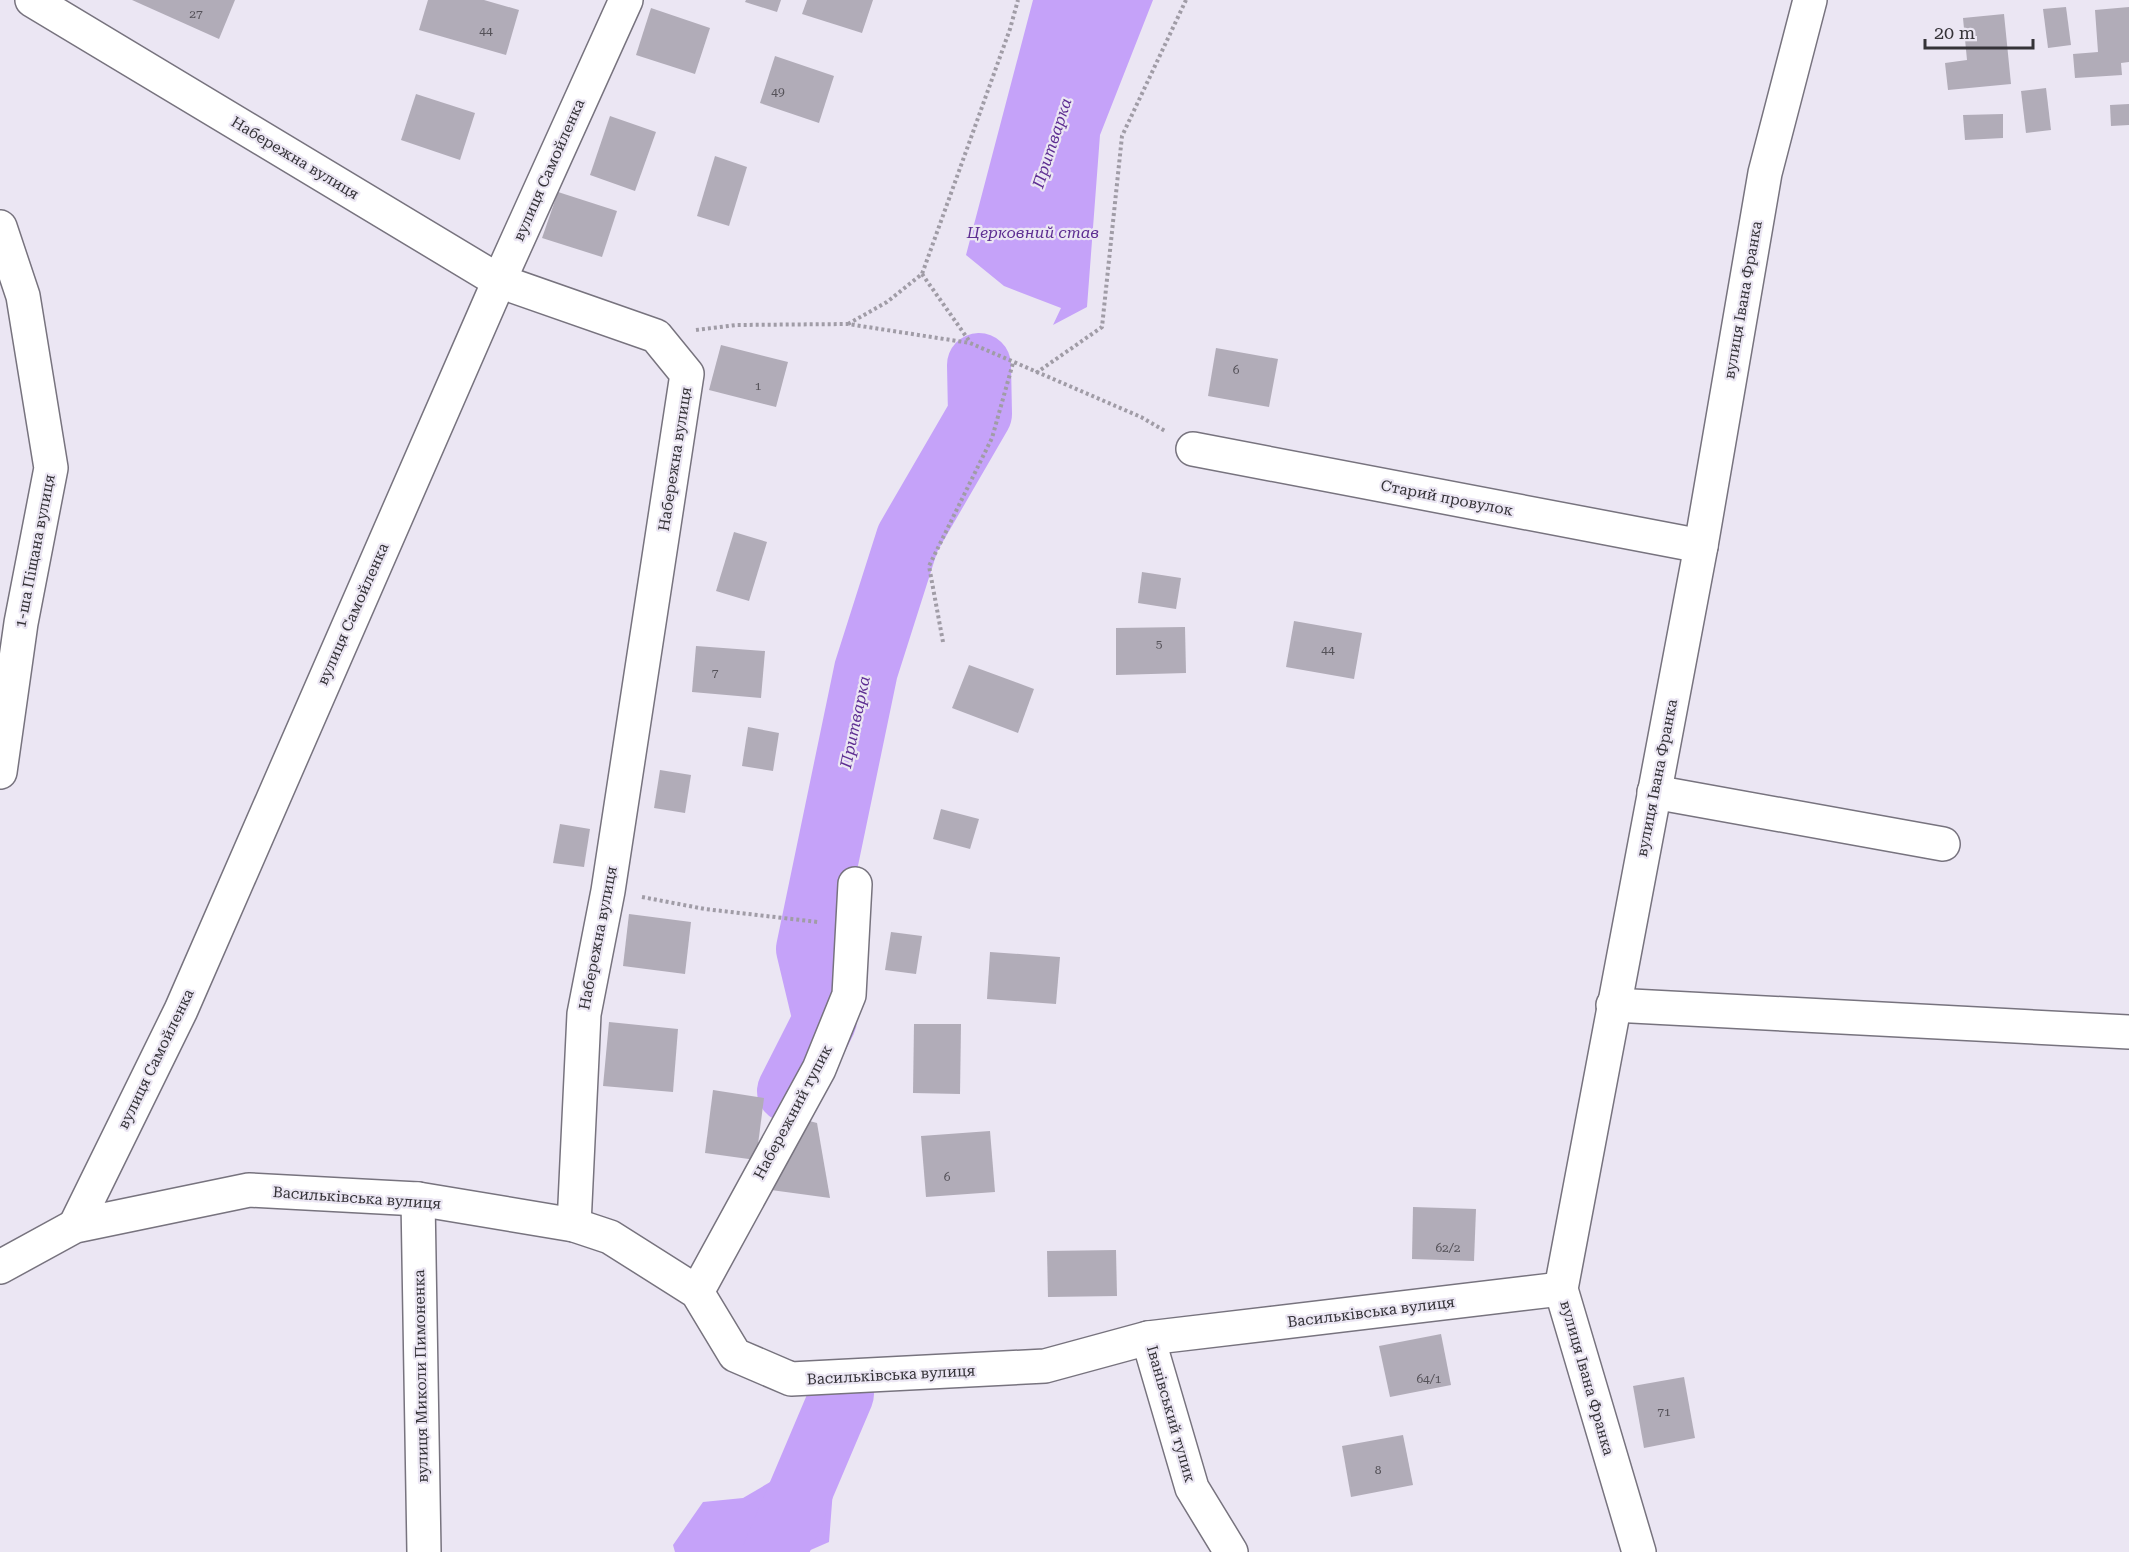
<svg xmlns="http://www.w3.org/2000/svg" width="2129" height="1552" font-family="'Roboto Serif',serif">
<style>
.water{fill:#c5a2f9}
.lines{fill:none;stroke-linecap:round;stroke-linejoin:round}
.river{stroke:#c5a2f9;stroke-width:64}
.building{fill:#b1acb8}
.minor-casing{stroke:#77737e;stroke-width:36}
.path{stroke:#a09ca6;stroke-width:4;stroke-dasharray:3 3;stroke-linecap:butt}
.minor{stroke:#fff;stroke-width:33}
.labels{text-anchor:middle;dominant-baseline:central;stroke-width:4.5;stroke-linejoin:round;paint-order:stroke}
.number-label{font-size:12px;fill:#545158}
.street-label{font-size:15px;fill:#353338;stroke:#ebe6f3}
.water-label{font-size:16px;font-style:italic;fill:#5e2e92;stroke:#ebe6f3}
</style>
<rect width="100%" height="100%" fill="#ebe6f3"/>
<!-- water -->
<g class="water">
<polygon points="1033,0 1153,0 1100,135 1087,307 1053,325 1061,308 1004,286 966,255"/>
<polygon points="806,1461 833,1490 829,1542 806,1552 675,1552 673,1545 703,1502 743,1498"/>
</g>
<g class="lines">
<!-- river -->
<g class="river">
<polyline points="789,1091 825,1020 808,949 866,670 908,538 980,414 979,365"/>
<polyline points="775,1552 842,1394"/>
</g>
</g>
<!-- building -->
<g class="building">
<polygon points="132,0 235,0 219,39"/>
<polygon points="428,0 484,0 519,10 506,55 419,30"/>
<polygon points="746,0 781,0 777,12 745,2"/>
<polygon points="807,0 873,0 862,33 802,14"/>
<polygon points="2066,7 2071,45 2048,48 2043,9"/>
<polygon points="2129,7 2129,62 2121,63 2122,75 2075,78 2073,54 2098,52 2095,10"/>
<polygon points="651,8 710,28 695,74 636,55"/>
<polygon points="2004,14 2011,84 1948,90 1945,63 1967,60 1963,18"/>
<polygon points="775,56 834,76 819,123 760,103"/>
<polygon points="2046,88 2051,130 2026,133 2021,91"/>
<polygon points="416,94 475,113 460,160 401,140"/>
<polygon points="2129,104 2129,125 2111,126 2110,105"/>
<polygon points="2003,114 2003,138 1965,140 1963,115"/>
<polygon points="610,116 656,132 635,191 590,175"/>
<polygon points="715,156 747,167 729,226 697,216"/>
<polygon points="558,192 617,211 602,257 542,238"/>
<polygon points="721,345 788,362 776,407 709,390"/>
<polygon points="1216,348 1278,359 1269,407 1208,396"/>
<polygon points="734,532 767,542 749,601 716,591"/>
<polygon points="1142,572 1181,578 1176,609 1138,603"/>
<polygon points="1294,621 1362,633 1354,679 1286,667"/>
<polygon points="1185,627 1186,673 1116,675 1116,628"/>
<polygon points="696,646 765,651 761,698 692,692"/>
<polygon points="969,665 1034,689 1018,733 952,708"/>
<polygon points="748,727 779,733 773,771 742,766"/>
<polygon points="660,770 691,775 685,813 654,808"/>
<polygon points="941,809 979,819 970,849 933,839"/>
<polygon points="560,824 590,829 584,867 553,863"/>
<polygon points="629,914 691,922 685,974 623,966"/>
<polygon points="891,932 922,936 916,974 885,970"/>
<polygon points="990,952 1060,957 1056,1004 987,999"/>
<polygon points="609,1022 678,1029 673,1092 603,1086"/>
<polygon points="914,1024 961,1024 960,1094 913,1093"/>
<polygon points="713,1090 764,1098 756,1160 705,1153"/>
<polygon points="798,1118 817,1123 830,1198 771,1190"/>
<polygon points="990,1131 995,1192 926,1197 921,1136"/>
<polygon points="1413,1207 1476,1209 1474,1261 1412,1259"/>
<polygon points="1116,1250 1117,1296 1048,1297 1047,1251"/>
<polygon points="1441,1334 1451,1385 1390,1397 1379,1346"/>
<polygon points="1684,1377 1695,1438 1644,1448 1633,1386"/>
<polygon points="1403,1435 1413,1485 1351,1497 1342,1446"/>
</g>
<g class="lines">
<defs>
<g id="minor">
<polyline points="32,0 499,281 656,336 687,374 608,891 584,1014 574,1225"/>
<polyline points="0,227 23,296 51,468 21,623 0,772"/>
<polyline points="1193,449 1701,546"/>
<polyline points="1654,792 1943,844"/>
<polyline points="1613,1005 2129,1032"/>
<polyline points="418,1199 424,1552"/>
<polyline points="75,1226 181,1010 499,281 626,0"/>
<polyline points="0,1267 75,1226 249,1190 418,1199 574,1225 610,1237 697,1292 735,1355 791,1379 1045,1366 1148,1338 1561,1289"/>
<polyline points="697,1292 819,1069 849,995 855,884"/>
<polyline points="1148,1338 1192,1488 1231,1552"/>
<polyline points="1639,1552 1561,1289 1701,546 1765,173 1810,0"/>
</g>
</defs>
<!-- minor casing -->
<use href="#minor" class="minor-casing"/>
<!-- path -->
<g class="path">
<polyline points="922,274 970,342"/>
<polyline points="848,324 887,302 922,274 1010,29 1018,0"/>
<polyline points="696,330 736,325 848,324 970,343 1141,417 1165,431"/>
<polyline points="1036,373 1102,327 1122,136 1186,0"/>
<polyline points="943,642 929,566 992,438 1013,363"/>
<polyline points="642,897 705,909 818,922"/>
</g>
<!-- minor -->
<use href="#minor" class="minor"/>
</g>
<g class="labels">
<!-- number labels -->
<g class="number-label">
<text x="196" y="14">27</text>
<text x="486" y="31">44</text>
<text x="778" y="92">49</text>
<text x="1236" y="370">6</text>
<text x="758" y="386">1</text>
<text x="1159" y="644">5</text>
<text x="1328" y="650">44</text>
<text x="715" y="673">7</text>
<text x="947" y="1177">6</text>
<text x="1448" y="1248">62/2</text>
<text x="1429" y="1379">64/1</text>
<text x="1664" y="1412">71</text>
<text x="1378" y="1470">8</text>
</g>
<!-- street labels -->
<g class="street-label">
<text transform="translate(295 158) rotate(31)">Набережна вулиця</text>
<text transform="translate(549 170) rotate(-66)">вулиця Самойленка</text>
<text transform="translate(1743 300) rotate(-80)">вулиця Івана Франка</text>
<text transform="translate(675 459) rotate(-81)">Набережна вулиця</text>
<text transform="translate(1447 498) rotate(11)">Старий провулок</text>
<text transform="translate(35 551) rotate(-79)">1-ша Піщана вулиця</text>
<text transform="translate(353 614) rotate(-66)">вулиця Самойленка</text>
<text transform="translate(1657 778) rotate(-79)">вулиця Івана Франка</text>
<text transform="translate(598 938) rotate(-79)">Набережна вулиця</text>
<text transform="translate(156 1059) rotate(-64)">вулиця Самойленка</text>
<text transform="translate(793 1112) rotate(-62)">Набережний тупик</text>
<text transform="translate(357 1198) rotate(4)">Васильківська вулиця</text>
<text transform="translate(1371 1312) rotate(-7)">Васильківська вулиця</text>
<text transform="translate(891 1375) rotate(-3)">Васильківська вулиця</text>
<text transform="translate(421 1376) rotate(-91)">вулиця Миколи Пимоненка</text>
<text transform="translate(1587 1378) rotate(74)">вулиця Івана Франка</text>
<text transform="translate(1171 1414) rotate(74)">Іванівський тупик</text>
</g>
<!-- water labels -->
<g class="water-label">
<text transform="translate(1052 143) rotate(-72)">Притварка</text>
<text x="1033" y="232">Церковний став</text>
<text transform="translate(855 722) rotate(-78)">Притварка</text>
</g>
</g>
<!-- scale -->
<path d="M1925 39v9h108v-9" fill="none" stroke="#353338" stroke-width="3"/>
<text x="1934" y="39" font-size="18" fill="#353338" stroke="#ebe6f3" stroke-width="4.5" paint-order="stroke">20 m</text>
</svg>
